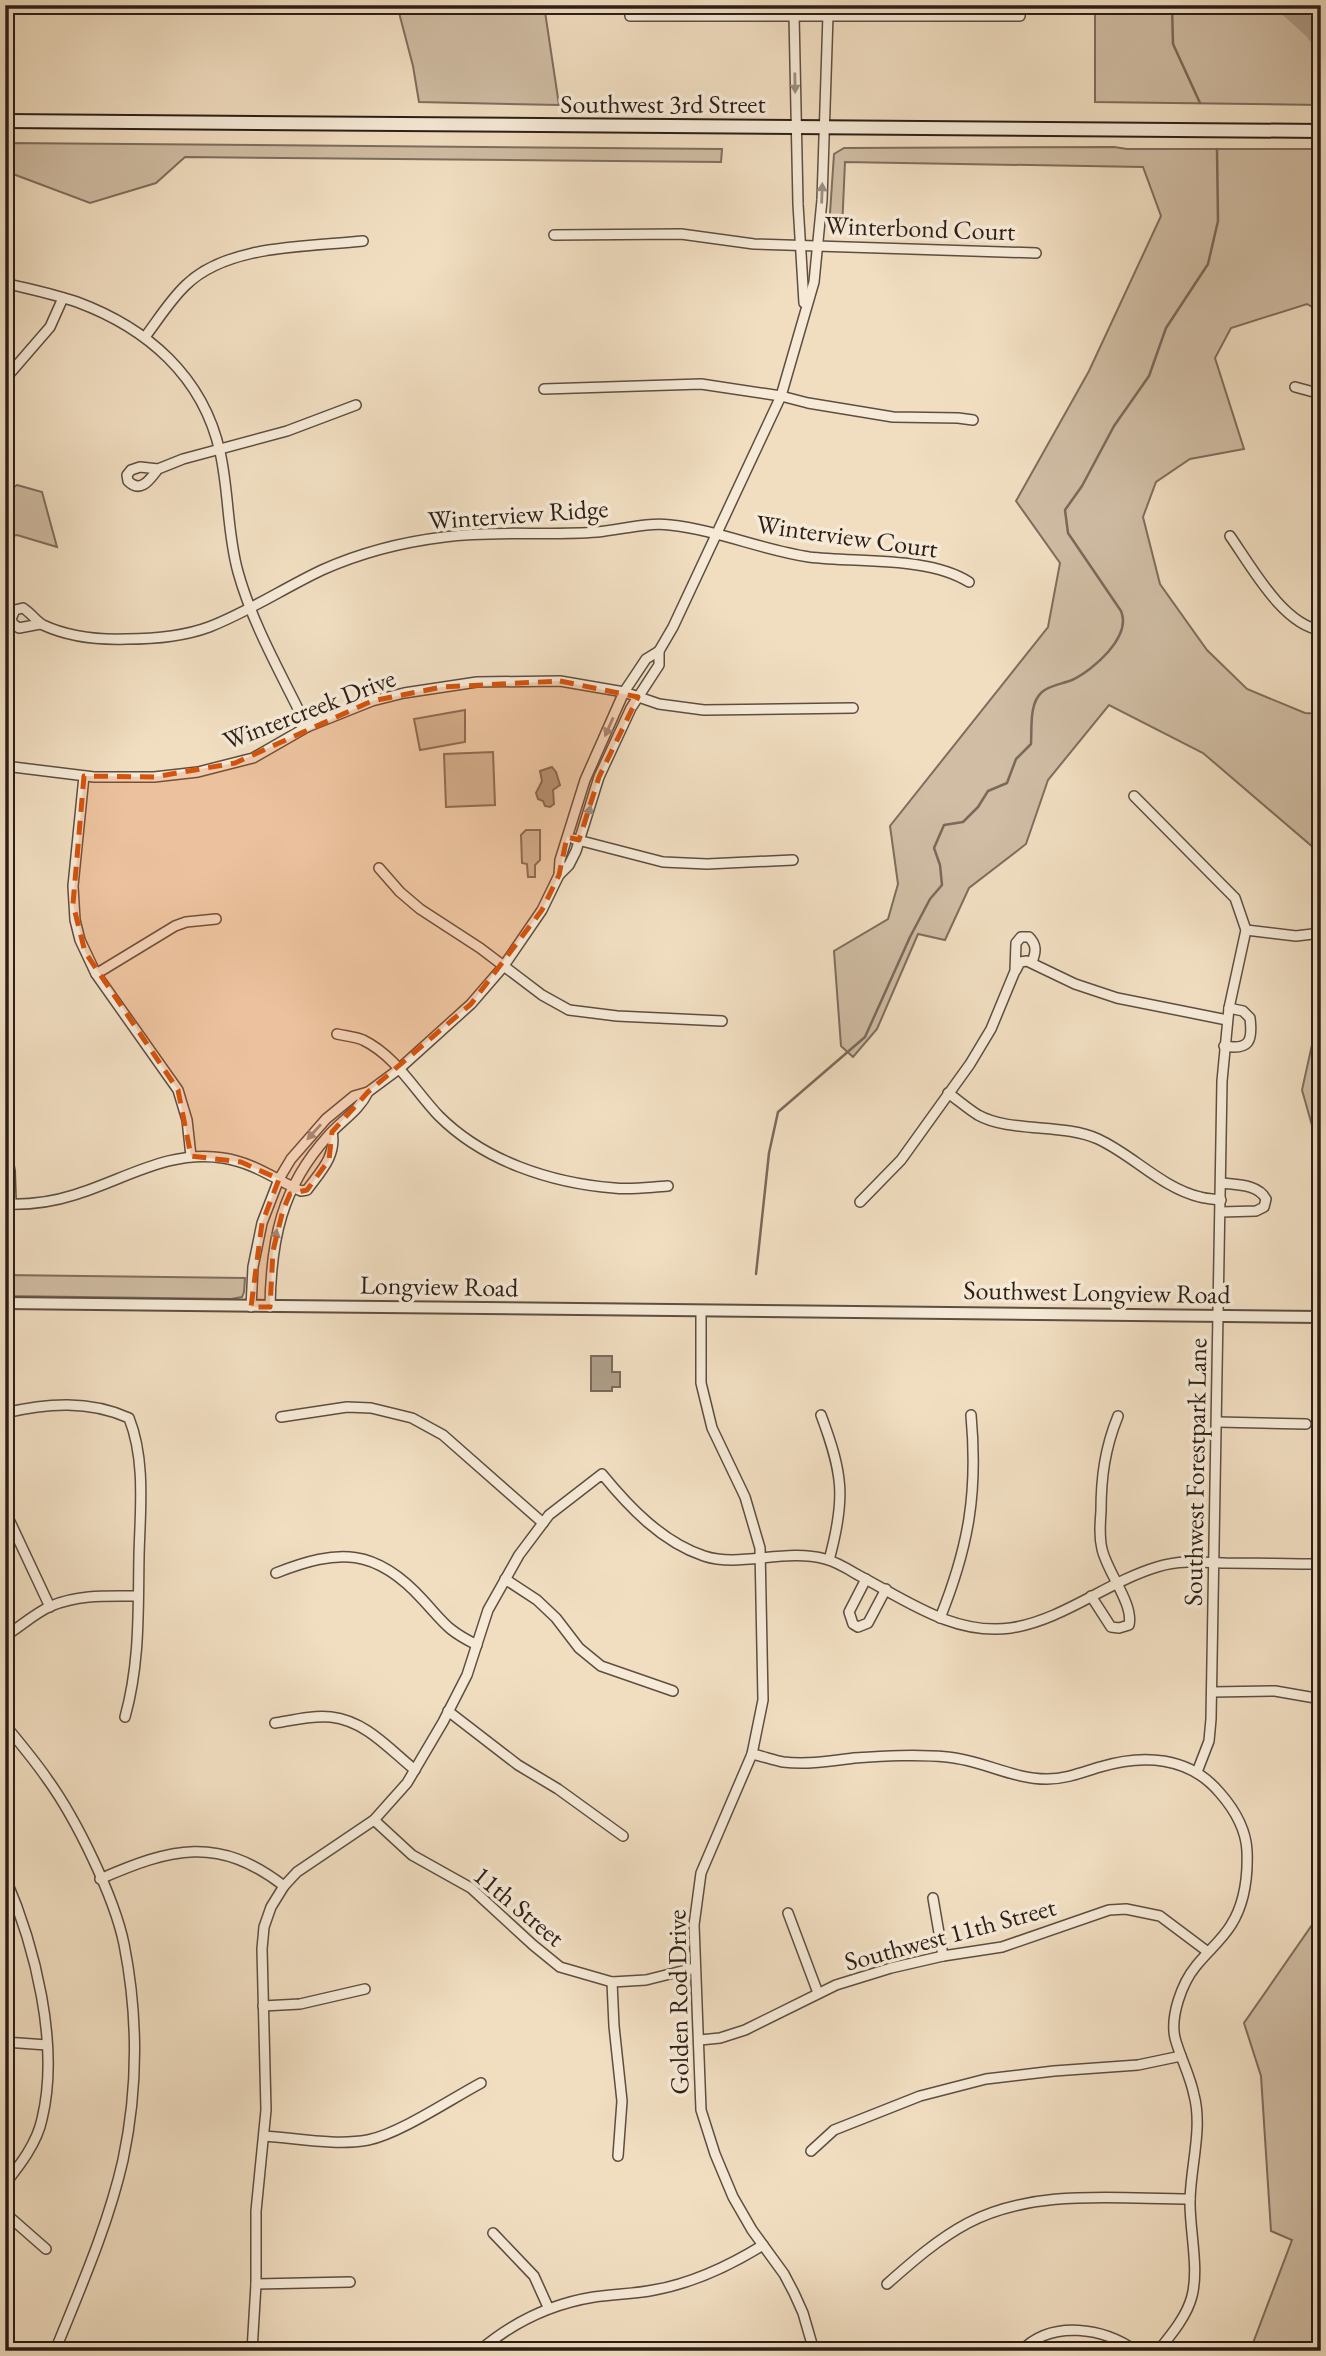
<svg xmlns="http://www.w3.org/2000/svg" width="1326" height="2356" font-family="'EB Garamond',serif">
<style>
.green{fill:#d0bda4;stroke:#7e6e5e;stroke-width:2}
.water{fill:#ae9d88;stroke:#7a6a5b;stroke-width:2}
.lines{fill:none;stroke-linecap:round;stroke-linejoin:round}
.stream{stroke:#7a6a5b;stroke-width:2.5}
.river{stroke:#ae9d88;stroke-width:18}
.minor-casing{stroke:#5d4e42;stroke-width:12}
.tertiary-casing{stroke:#5d4e42;stroke-width:14}
.secondary-casing{stroke:#2c1e18;stroke-width:16}
.minor{stroke:#f6ead7;stroke-width:9}
.tertiary{stroke:#f6ead7;stroke-width:10}
.secondary{stroke:#f6ead7;stroke-width:12}
.oneway{fill:#9b8e81}
.marked{fill:#d5530d;fill-opacity:0.2;stroke:#d5530d;stroke-width:5;stroke-dasharray:14 9;stroke-linejoin:round}
.labels{text-anchor:middle;dominant-baseline:central;stroke-width:7;stroke-linejoin:round;paint-order:stroke}
.street-label{font-size:26px;fill:#2c1e18;stroke:#f6ead7}
</style>
<rect width="100%" height="100%" fill="#f1dec1"/>
<filter id="stains"><feTurbulence type="fractalNoise" baseFrequency=".00286" numOctaves="4"/><feColorMatrix values="0 0 0 0 .2 0 0 0 0 .09 0 0 0 0 .02 0 0 0 .5 -.17"/></filter>
<radialGradient id="worn" r=".72"><stop offset=".6" stop-color="#630" stop-opacity="0"/><stop offset="1" stop-color="#630" stop-opacity=".3"/></radialGradient>
<!-- green -->
<g class="green">
<polygon points="397,5 544,5 559,105 419,102 413,66"/>
<polygon points="1095,5 1321,5 1321,105 1095,102"/>
<polygon points="5,143 722,149 721,162 185,157 156,183 90,203 5,171"/>
<polygon points="1114,147 1127,149 1321,149 1321,312 1307,304 1231,328 1215,358 1244,449 1190,459 1156,482 1143,517 1160,584 1207,650 1247,689 1305,713 1321,714 1321,854 1203,753 1109,705 1048,780 1026,844 969,888 945,940 918,934 877,1029 853,1057 841,1046 834,951 888,919 898,884 890,826 1048,627 1060,563 1016,501 1089,371 1161,216 1143,167 845,162 842,229 829,228 834,154 844,148"/>
<polygon points="17,485 42,492 57,547 17,535 5,538 5,493"/>
<polygon points="465,710 465,742 420,750 414,719"/>
<polygon points="493,752 495,805 446,807 444,754"/>
<polygon points="526,830 540,830 540,860 535,865 535,877 528,877 527,864 522,863 521,835"/>
<polygon points="1321,1004 1321,1142 1315,1136 1302,1090"/>
<polygon points="5,1275 245,1278 244,1292 242,1297 231,1299 5,1296"/>
<polygon points="1321,1912 1321,2351 1250,2351 1292,2240 1271,2231 1261,2076 1244,2023"/>
</g>
<!-- water -->
<g class="water">
<polygon points="552,767 556,772 560,785 553,790 554,804 550,807 545,806 543,801 538,799 536,793 542,781 540,771"/>
<polygon points="591,1356 612,1356 612,1372 620,1372 620,1387 612,1387 612,1391 591,1391"/>
</g>
<g class="lines">
<!-- stream -->
<g class="stream">
<polyline points="1172,5 1173,44 1200,103"/>
<path d="M756,1274L769,1153L778,1112L865,1037L910,937L930,899L942,885L940,865L934,848L944,825L963,822L978,807L988,791L1007,783L1016,759L1031,744C1032,728 1029,703 1042,692C1050,685 1062,684 1072,680C1093,670 1132,637 1121,611L1068,533L1065,510L1082,486L1114,426L1149,376L1166,328L1208,264L1218,221L1217,149"/>
</g>
<!-- river -->
<polyline class="river" points="1285,5 1313,30 1321,41"/>
<defs>
<g id="minor">
<polyline points="630,5 630,16 1020,16 1020,5"/>
<polyline points="794,15 798,204 804,303"/>
<polyline points="554,235 681,234 754,244 1036,253"/>
<path d="M5,283C29,289 54,294 77,302C147,328 203,376 220,452C229,491 227,533 238,572C253,626 283,677 307,727"/>
<path d="M145,337C158,320 170,300 186,285C228,244 308,247 363,241"/>
<polyline points="5,379 50,327 63,298"/>
<polyline points="1295,387 1321,394"/>
<polyline points="544,389 701,384 781,396 808,403 893,417 958,418 973,420"/>
<path d="M158,469C150,479 141,494 128,481L127,475L131,470L140,467L158,469L183,459L287,431L356,405"/>
<path d="M1230,536C1251,566 1283,625 1321,630"/>
<path d="M40,624L19,628L13,624L11,619L15,610L23,608C31,613 36,621 43,625C69,637 97,640 126,639C154,639 182,637 209,627C248,612 284,588 322,570C360,553 403,542 444,537C495,530 546,536 597,532C621,530 646,522 670,525C717,530 762,550 809,557C857,563 928,556 969,582"/>
<polyline points="5,766 94,777 154,777 198,772 253,758 307,727 372,701 404,693 477,682 560,681 624,692 659,704 704,710 853,708"/>
<polyline points="84,776 73,886 75,920 80,940 96,974 178,1090 187,1120 191,1156"/>
<polyline points="1134,796 1235,898 1246,930 1229,1008 1222,1081 1211,1719 1209,1741 1197,1772"/>
<polyline points="574,839 663,862 707,864 793,860"/>
<polyline points="379,868 400,892 420,909 480,948 542,995 569,1010 617,1016 722,1021"/>
<polyline points="559,875 560,860 585,780 624,692 646,659 659,651 673,627 781,396 814,282 822,200 828,15"/>
<polyline points="1246,930 1296,936 1321,933"/>
<polyline points="1016,970 1020,962 1027,961 1075,984 1117,998 1227,1020"/>
<polyline points="96,974 175,926 186,922 216,919"/>
<path d="M337,1034C346,1036 356,1037 363,1040C396,1056 415,1091 439,1116C484,1161 551,1183 614,1188C631,1190 650,1187 668,1186"/>
<path d="M1224,1046C1249,1050 1253,1042 1250,1018L1243,1011L1229,1008"/>
<path d="M948,1093C958,1100 968,1109 978,1115C1010,1133 1064,1123 1098,1139C1133,1155 1162,1188 1200,1197C1207,1199 1214,1199 1221,1200"/>
<polyline points="5,1144 10,1171 11,1204"/>
<path d="M1221,1183C1237,1185 1258,1184 1266,1199L1264,1207L1256,1211L1221,1212"/>
<path d="M860,1202L901,1160L970,1064L991,1029L1015,971L1016,943L1021,937H1029C1037,945 1036,952 1032,962"/>
<path d="M5,1204C28,1205 52,1202 74,1195C124,1180 169,1149 223,1158C252,1162 275,1179 301,1191L307,1190C320,1172 337,1156 332,1132"/>
<polyline points="251,1307 253,1267 262,1223 279,1179 291,1159 326,1119 354,1096 368,1092 399,1069 471,1004 503,967 542,910 559,875 569,865 576,851 599,777 631,708 659,665 659,651"/>
<path d="M270,1307C271,1240 281,1188 328,1136C341,1121 359,1111 368,1092"/>
<polyline points="701,1312 701,1383 712,1428 745,1497 760,1548 763,1700 752,1754 701,1873 694,1925 701,2110 715,2154 733,2197 752,2230 784,2274 794,2293 803,2313 814,2351"/>
<path d="M5,1413C47,1403 89,1400 129,1418C146,1461 140,1511 139,1556C138,1612 140,1663 125,1717"/>
<path d="M821,1415C843,1474 846,1498 829,1560"/>
<polyline points="281,1417 347,1407 371,1408 412,1418 443,1435 543,1523"/>
<polyline points="1218,1422 1306,1424"/>
<polyline points="5,1511 50,1607"/>
<path d="M276,1573C339,1548 376,1548 423,1600C445,1624 447,1630 477,1645"/>
<polyline points="505,1579 537,1600 556,1618 579,1648 601,1666 673,1691"/>
<polyline points="866,1579 849,1612 853,1624 858,1627 868,1623 886,1589"/>
<path d="M1091,1596L1111,1627L1119,1628L1129,1625C1134,1604 1107,1572 1102,1549C1099,1537 1100,1524 1101,1511C1101,1477 1105,1448 1118,1416"/>
<path d="M940,1618C969,1546 978,1492 971,1415"/>
<path d="M5,1636C20,1627 35,1613 51,1606C79,1594 109,1596 138,1596"/>
<polyline points="1212,1692 1275,1691 1321,1699"/>
<polyline points="448,1711 518,1765 558,1789 623,1836"/>
<path d="M275,1723C293,1720 313,1715 331,1717C366,1721 389,1749 415,1770"/>
<path d="M5,1725C20,1743 35,1761 48,1780C76,1819 114,1896 124,1944C138,2015 138,2089 123,2160C108,2226 80,2289 55,2351"/>
<path d="M752,1754C762,1756 773,1760 783,1762C807,1765 831,1761 854,1758C884,1756 916,1754 947,1757C982,1760 1012,1779 1047,1779C1066,1779 1083,1772 1100,1767C1143,1754 1189,1756 1220,1793C1234,1809 1246,1830 1247,1851C1248,1877 1245,1903 1231,1925C1222,1940 1207,1952 1196,1966C1182,1983 1170,2016 1175,2038C1180,2057 1190,2075 1194,2095C1203,2129 1190,2168 1190,2203C1190,2232 1199,2268 1192,2296C1187,2316 1171,2335 1158,2351"/>
<polyline points="374,1820 412,1855 471,1888 533,1945 560,1967 612,1982 646,1980 694,1968"/>
<path d="M5,1877C35,1946 60,2045 42,2119C37,2143 20,2165 5,2184"/>
<path d="M100,1879C171,1848 218,1835 284,1886"/>
<polyline points="933,1898 943,1956"/>
<polyline points="788,1913 818,1993"/>
<polyline points="612,1982 614,2026 622,2101 618,2156"/>
<polyline points="263,2006 300,2004 365,1989"/>
<polyline points="700,2040 720,2038 745,2030 836,1985 891,1968 943,1956 1002,1947 1109,1910 1126,1909 1160,1916 1208,1952"/>
<polyline points="5,2042 47,2045"/>
<path d="M264,2136C297,2138 335,2146 368,2140C399,2134 451,2099 481,2083"/>
<polyline points="811,2151 834,2130 920,2096 986,2079 1054,2071 1138,2065 1181,2056"/>
<polyline points="5,2213 46,2249"/>
<polyline points="493,2233 534,2276 548,2307"/>
<polyline points="256,2284 350,2282"/>
<path d="M887,2284C913,2261 938,2239 968,2223C1035,2188 1117,2199 1190,2199"/>
<path d="M252,2351L256,2284V2211L266,2110L262,1949L264,1927L271,1907L284,1886L297,1872L374,1820L407,1783L443,1722L467,1675L488,1610L519,1555L549,1515L602,1474C629,1507 662,1542 704,1556C740,1568 785,1548 825,1559C837,1562 848,1569 858,1575C906,1600 954,1636 1011,1628C1063,1620 1107,1582 1157,1567C1179,1560 1202,1562 1225,1563C1257,1563 1289,1564 1321,1564"/>
<path d="M479,2351C513,2322 550,2304 594,2297C614,2294 634,2294 654,2290C693,2283 729,2266 763,2245"/>
<path d="M1021,2351C1052,2319 1104,2328 1136,2351"/>
</g>
<polyline id="tertiary" points="5,1303 1321,1317"/>
<polyline id="secondary" points="5,121 1321,131"/>
</defs>
<!-- minor casing -->
<use href="#minor" class="minor-casing"/>
<!-- tertiary casing -->
<use href="#tertiary" class="tertiary-casing"/>
<!-- secondary casing -->
<use href="#secondary" class="secondary-casing"/>
<!-- minor -->
<use href="#minor" class="minor"/>
<!-- tertiary -->
<use href="#tertiary" class="tertiary"/>
<!-- secondary -->
<use href="#secondary" class="secondary"/>
</g>
<!-- one-way arrows -->
<defs><path id="oneway-solid" d="M-6-.8H1V-3.2L6.5 0L1 3.2V.8H-6Z" transform="scale(1.75)"/></defs>
<g class="oneway">
<use href="#oneway-solid" transform="translate(795 83) rotate(89)"/>
<use href="#oneway-solid" transform="translate(822 193) rotate(-88)"/>
<use href="#oneway-solid" transform="translate(609 727) rotate(114)"/>
<use href="#oneway-solid" transform="translate(588 815) rotate(-73)"/>
<use href="#oneway-solid" transform="translate(314 1132) rotate(132)"/>
<use href="#oneway-solid" transform="translate(275 1239) rotate(-79)"/>
</g>
<!-- marked area -->
<path class="marked" d="M560,681L638,697L599,777L579,840L567,837L559,875L542,910L471,1004L368,1092L332,1132L329,1160L307,1190L290,1194L283,1210L273,1251L270,1307H251L262,1223L279,1179L241,1162L191,1156L178,1090L85,952L73,904L84,776L154,777L235,763L372,701L442,687Z"/>
<g class="labels">
<!-- street labels -->
<g class="street-label">
<text x="663" y="104">Southwest 3rd Street</text>
<text transform="translate(920 228) rotate(2)">Winterbond Court</text>
<text transform="translate(518 514) rotate(-4)">Winterview Ridge</text>
<text transform="translate(847 536) rotate(8)">Winterview Court</text>
<text transform="translate(309 709) rotate(-21)">Wintercreek Drive</text>
<text transform="translate(439 1286) rotate(1)">Longview Road</text>
<text transform="translate(1097 1292) rotate(1)">Southwest Longview Road</text>
<text transform="translate(1195 1472) rotate(-89)">Southwest Forestpark Lane</text>
<text transform="translate(519 1906) rotate(40)">11th Street</text>
<text transform="translate(950 1934) rotate(-15)">Southwest 11th Street</text>
<text transform="translate(678 2002) rotate(-91)">Golden Rod Drive</text>
</g>
</g>
<!-- margin -->
<rect width="1326" height="2356" fill="none" stroke="#f1dec1" stroke-width="28"/>
<rect x="7" y="7" width="1312" height="2342" fill="none" stroke="#2c1e18" stroke-width="3.5"/>
<rect x="14" y="14" width="1298" height="2328" fill="none" stroke="#2c1e18" stroke-width="2"/>
<rect width="100%" height="100%" filter="url(#stains)"/>
<rect width="100%" height="100%" fill="url(#worn)"/>
</svg>
